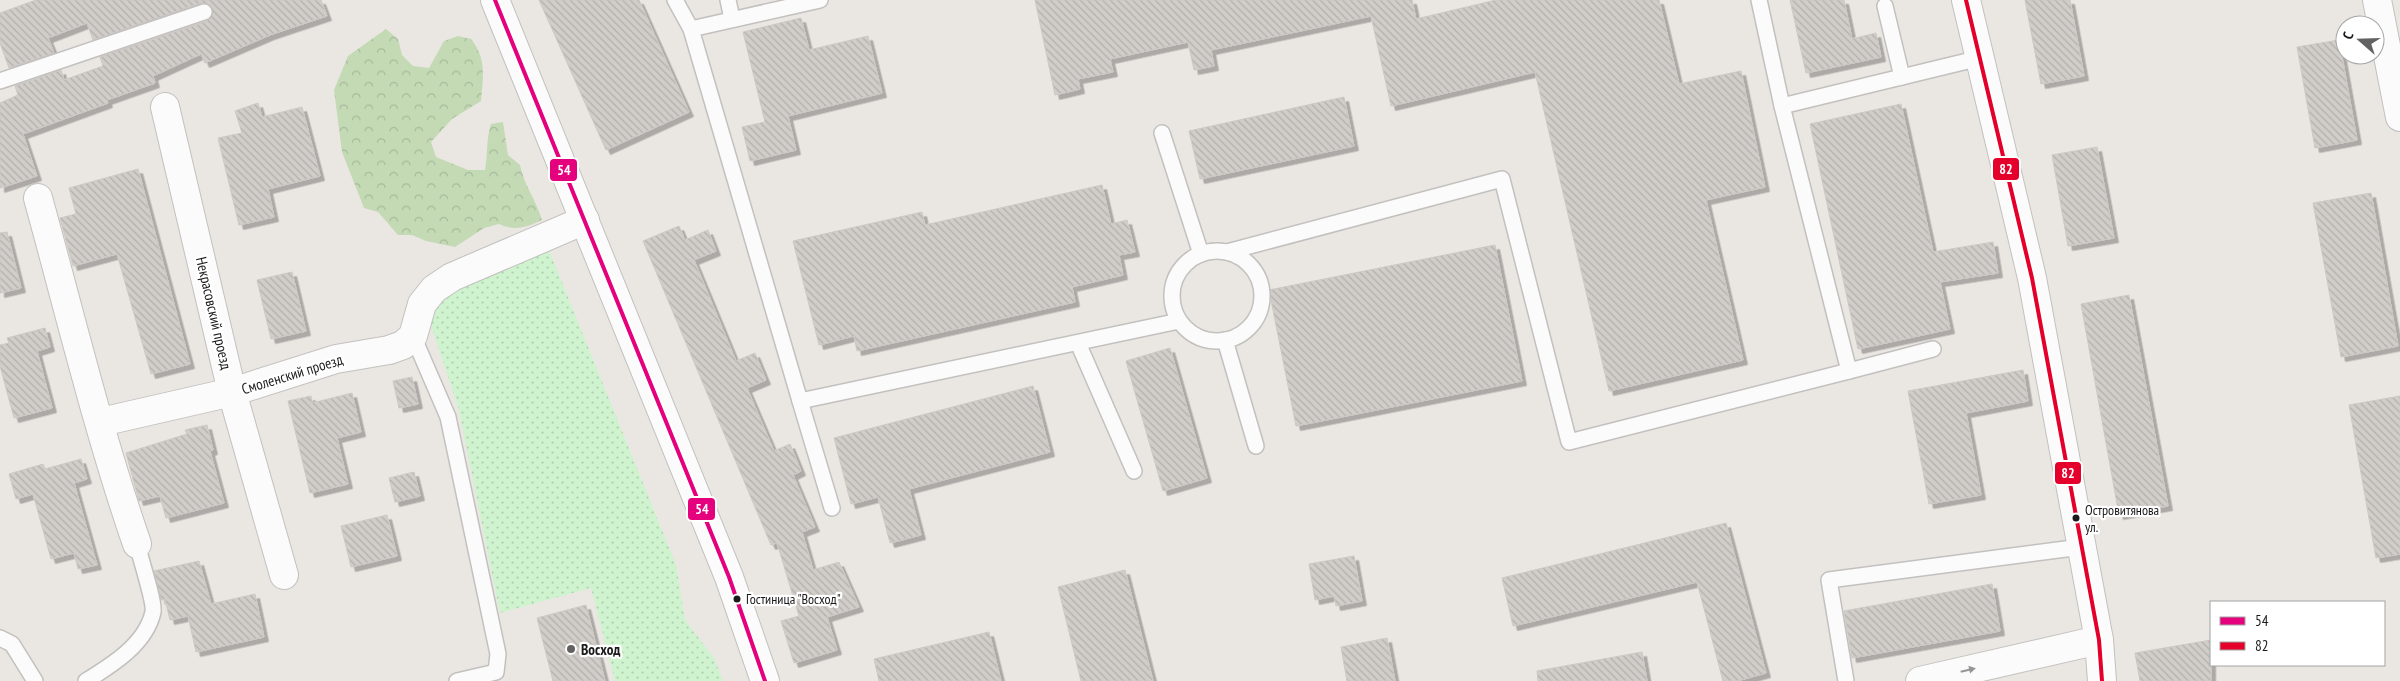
<svg xmlns="http://www.w3.org/2000/svg" width="2400" height="681" font-family="'PT Sans Narrow',sans-serif">
<style>
.forest{fill:url(#forest-crowns)}
.park{fill:url(#park-dots)}
.building{fill:url(#building-back-hatch);stroke:#cdc8c4;filter:url(#shadow)}
.lines{fill:none;stroke-linecap:round;stroke-linejoin:round}
.lane-casing{stroke:#c2c1bf;stroke-width:18}
.street-casing{stroke:#c2c1bf;stroke-width:30}
.lane{stroke:#fcfbfb;stroke-width:15}
.street{stroke:#fcfbfb;stroke-width:28}
.bus-1-casing{stroke:#fff;stroke-width:8}
.bus-2-casing{stroke:#fff;stroke-width:8}
.bus-1{stroke:#e5007d;stroke-width:4}
.bus-2{stroke:#e4002b;stroke-width:4}
.oneway{fill:#979696}
.bus-dot{fill:#1b1b1b;stroke:#fff;stroke-width:2}
.poi-dot{fill:#636261;stroke:#fff;stroke-width:2}
.labels{text-anchor:middle;dominant-baseline:central;stroke-width:4.5;stroke-linejoin:round;paint-order:stroke}
.bus-label{font-size:14px;fill:#1b1b1b;stroke:#fff;text-anchor:start}
.street-label{font-size:15px;fill:#1b1b1b;stroke:#fff}
.poi-label{font-size:15px;font-weight:bold;fill:#1b1b1b;stroke:#fff;text-anchor:start}
.line-badge{stroke:#fff;stroke-width:2}
.badge-label{font-size:14px;text-anchor:middle;font-weight:bold;fill:#fff}
</style>
<defs>
<pattern id="forest-crowns" width="20" height="18" patternUnits="userSpaceOnUse" patternTransform="scale(1.25)"><rect width="20" height="18" fill="#c3dab5"/><path d="M2 6a3 3 0 1 1 6 0M12 15a3 3 0 1 1 6 0" fill="none" stroke="#a7ba9b"/></pattern>
<pattern id="park-dots" width="8" height="8" patternUnits="userSpaceOnUse" patternTransform="scale(1.25)"><rect width="8" height="8" fill="#cef3ce"/><path d="M2 2h.1M6 6h.1" fill="none" stroke="#b0d0b0" stroke-width="1.8" stroke-linecap="round"/></pattern>
<pattern id="building-back-hatch" width="6" height="6" patternUnits="userSpaceOnUse" patternTransform="scale(1.25)"><rect width="6" height="6" fill="#d1cdc9"/><path d="M-1 5l2 2M0 0l6 6M5-1l2 2" fill="none" stroke="#b3afac"/></pattern>
<filter id="shadow"><feDropShadow dx="4.5" dy="4.5" stdDeviation="0" flood-color="#0004"/></filter>
</defs>
<rect width="100%" height="100%" fill="#eae7e2"/>
<!-- forest -->
<path class="forest" d="M386,29L398,39L402,55L413,66L429,68L444,41L458,36L471,39C487,59 483,77 481,101L452,119L431,142L436,157L468,170H485C488,154 486,139 491,124L503,122L508,155L520,165C524,185 536,200 542,220C525,228 515,231 499,224L484,228L455,247L426,241L412,235H398L378,212L364,208L342,152L334,90L348,56Z"/>
<!-- park -->
<polygon class="park" points="549,250 676,565 685,620 714,658 723,681 615,681 591,588 500,613 459,410 428,316 443,294"/>
<!-- building -->
<g class="building">
<polygon points="36,0 321,0 327,16 270,35 205,63 201,54 153,76 155,83 107,100 108,103 23,134 37,176 0,188 0,103 18,95 15,86 61,70 64,80 103,66 100,57 207,21 213,13 210,5 201,3 93,40 87,23 48,38 54,53 9,68 0,43 0,13"/>
<polygon points="539,0 639,0 689,112 606,150"/>
<polygon points="1035,0 1412,0 1416,19 1496,0 1659,0 1679,84 1741,71 1765,187 1706,200 1743,360 1609,391 1535,72 1391,106 1371,16 1211,50 1214,66 1194,70 1188,42 1110,59 1113,72 1078,79 1080,89 1055,95"/>
<polygon points="1790,0 1844,0 1852,39 1876,33 1881,57 1806,73"/>
<polygon points="2025,0 2070,0 2084,76 2041,84"/>
<polygon points="801,18 809,50 868,36 882,93 788,116 796,150 750,161 742,127 765,122 743,32"/>
<polygon points="2339,40 2357,140 2315,148 2297,47"/>
<polygon points="1344,97 1354,146 1200,179 1189,131"/>
<polygon points="258,103 262,117 302,107 320,176 268,189 274,217 239,225 218,138 242,133 235,111"/>
<polygon points="1901,104 1933,252 1993,242 1998,273 1940,282 1950,329 1858,349 1810,124"/>
<polygon points="2097,147 2114,238 2068,246 2052,155"/>
<polygon points="138,169 190,364 151,374 117,254 73,266 60,218 76,214 69,188"/>
<polygon points="1102,185 1111,224 1127,220 1135,252 1119,255 1123,275 1072,287 1075,302 857,351 854,336 819,345 793,241 922,212 925,225"/>
<polygon points="2371,193 2398,346 2341,357 2313,203"/>
<polygon points="679,226 685,240 708,230 716,251 694,260 736,361 755,353 766,380 747,388 774,451 790,444 801,471 793,475 815,527 802,532 813,570 839,562 859,607 827,617 837,650 794,663 781,621 799,616 777,543 771,545 643,241"/>
<polygon points="7,232 21,288 0,293 0,233"/>
<polygon points="1495,245 1522,381 1296,426 1269,290"/>
<polygon points="292,272 306,331 271,339 257,280"/>
<polygon points="2129,295 2168,506 2119,515 2081,304"/>
<polygon points="45,328 50,347 37,351 52,408 14,418 0,366 0,345 9,343 7,338"/>
<polygon points="1170,348 1207,478 1163,491 1126,361"/>
<polygon points="2023,370 2028,401 1966,413 1981,495 1929,504 1908,391"/>
<polygon points="412,377 418,404 399,408 393,381"/>
<polygon points="1033,386 1050,452 909,489 921,535 890,543 878,497 851,504 834,438"/>
<polygon points="352,393 361,432 337,438 348,484 310,493 288,401 311,396 312,403"/>
<polygon points="2400,396 2400,554 2376,558 2349,405"/>
<polygon points="207,425 213,450 210,451 224,503 166,518 160,496 139,501 126,453 187,434 185,430"/>
<polygon points="81,459 87,479 74,483 97,565 78,569 74,553 51,559 33,494 16,499 9,474 43,464 45,469"/>
<polygon points="414,472 420,496 395,502 389,478"/>
<polygon points="387,515 397,556 351,567 341,526"/>
<polygon points="1726,523 1766,673 1737,681 1723,681 1697,582 1513,626 1502,578"/>
<polygon points="1354,556 1362,601 1336,606 1334,596 1315,600 1309,564"/>
<polygon points="199,561 211,604 255,594 264,637 196,652 188,616 170,620 165,599 161,600 154,571"/>
<polygon points="1125,570 1153,681 1081,681 1058,587"/>
<polygon points="1992,584 2000,631 1852,658 1844,611"/>
<polygon points="586,605 605,681 553,681 537,618"/>
<polygon points="989,632 1001,681 879,681 874,659"/>
<polygon points="1387,638 1395,681 1347,681 1341,647"/>
<polygon points="2211,640 2211,681 2140,681 2135,653"/>
<polygon points="1642,652 1647,681 1538,681 1537,671"/>
</g>
<g class="lines">
<defs>
<g id="lane">
<polyline points="675,0 691,29 800,401 1179,321"/>
<polyline points="728,0 732,19"/>
<polyline points="1759,0 1782,106 1849,371 1933,349"/>
<polyline points="1885,6 1902,77"/>
<polyline points="691,29 820,0"/>
<polyline points="0,81 204,12"/>
<polyline points="1782,106 1980,58"/>
<polyline points="1162,133 1201,254"/>
<circle cx="1217" cy="296" r="45"/>
<polyline points="1227,252 1502,179 1569,442 1849,371"/>
<polyline points="413,336 448,417 498,654 496,672 457,681"/>
<polyline points="1225,340 1256,446"/>
<polyline points="1078,343 1134,471"/>
<polyline points="800,401 832,508"/>
<polyline points="0,638 12,644 35,681"/>
<path d="M86,681C112,665 146,644 153,612C155,603 140,557 137,544"/>
<polyline points="1846,681 1829,580 2081,547"/>
</g>
<g id="street">
<polyline points="495,0 729,577 765,681"/>
<polyline points="1966,0 2032,278 2099,640 2102,681"/>
<polyline points="2377,0 2400,117"/>
<polyline points="165,107 232,392 284,575"/>
<path d="M38,198C70,314 98,431 137,544"/>
<polyline points="101,422 232,392 336,359 389,350 403,345 413,336 422,304 434,289 452,277 585,220"/>
<polyline points="1920,681 2099,640"/>
</g>
</defs>
<!-- lane casing -->
<use href="#lane" class="lane-casing"/>
<!-- street casing -->
<use href="#street" class="street-casing"/>
<!-- lane -->
<use href="#lane" class="lane"/>
<!-- street -->
<use href="#street" class="street"/>
<defs>
<polyline id="bus-1" points="495,0 729,577 765,681"/>
<polyline id="bus-2" points="1966,0 2032,278 2099,640 2102,681"/>
</defs>
<!-- bus-1 casing -->
<use href="#bus-1" class="bus-1-casing"/>
<!-- bus-2 casing -->
<use href="#bus-2" class="bus-2-casing"/>
<!-- bus-1 -->
<use href="#bus-1" class="bus-1"/>
<!-- bus-2 -->
<use href="#bus-2" class="bus-2"/>
</g>
<!-- one-way arrows -->
<defs><path id="oneway-solid" d="M-6-.8H1V-3.2L6.5 0L1 3.2V.8H-6Z" transform="scale(1.25)"/></defs>
<use class="oneway" href="#oneway-solid" transform="translate(1968 670) rotate(-13)"/>
<!-- markers -->
<g class="bus-dot">
<circle cx="2076" cy="518" r="4.5"/>
<circle cx="737" cy="599" r="4.5"/>
</g>
<circle class="poi-dot" cx="571" cy="649" r="5"/>
<g class="labels">
<!-- bus labels -->
<g class="bus-label">
<text x="2085" y="510">Островитянова<tspan x="2085" dy="17">ул.</tspan></text>
<text x="746" y="599">Гостиница "Восход"</text>
</g>
<!-- street labels -->
<g class="street-label">
<text transform="translate(214 313) rotate(77)">Некрасовский проезд</text>
<text transform="translate(292 374) rotate(-17)">Смоленский проезд</text>
</g>
<!-- poi labels -->
<g class="poi-label">
<text x="581" y="649">Восход</text>
</g>
</g>
<g class="line-badge">
<rect x="1992" y="157" width="28" height="24" rx="5" fill="#e4002b"/>
<rect x="549" y="158" width="29" height="24" rx="5" fill="#e5007d"/>
<rect x="2054" y="461" width="28" height="24" rx="5" fill="#e4002b"/>
<rect x="687" y="497" width="29" height="24" rx="5" fill="#e5007d"/>
</g>
<g class="badge-label">
<text x="2006" y="174">82</text>
<text x="564" y="175">54</text>
<text x="2068" y="478">82</text>
<text x="702" y="514">54</text>
</g>
<!-- legend -->
<rect x="2210" y="601" width="175" height="65" fill="#ffffff" stroke="#a4a4a4"/>
<rect x="2220" y="617" width="25" height="8" fill="#e5007d" stroke="#a4a4a4"/>
<text x="2255" y="626" font-size="15" fill="#1b1b1b">54</text>
<rect x="2220" y="642" width="25" height="8" fill="#e4002b" stroke="#a4a4a4"/>
<text x="2255" y="651" font-size="15" fill="#1b1b1b">82</text>
<!-- north arrow -->
<g transform="translate(2360 40) rotate(290)"><circle r="24" fill="#ffffff" stroke="#a4a4a4"/>
<path d="M0-4L9 19L0 12L-9 19Z" fill="#636261"/>
<text y="-8" font-size="14" font-weight="bold" text-anchor="middle" fill="#1b1b1b">С</text>
</g>
</svg>
